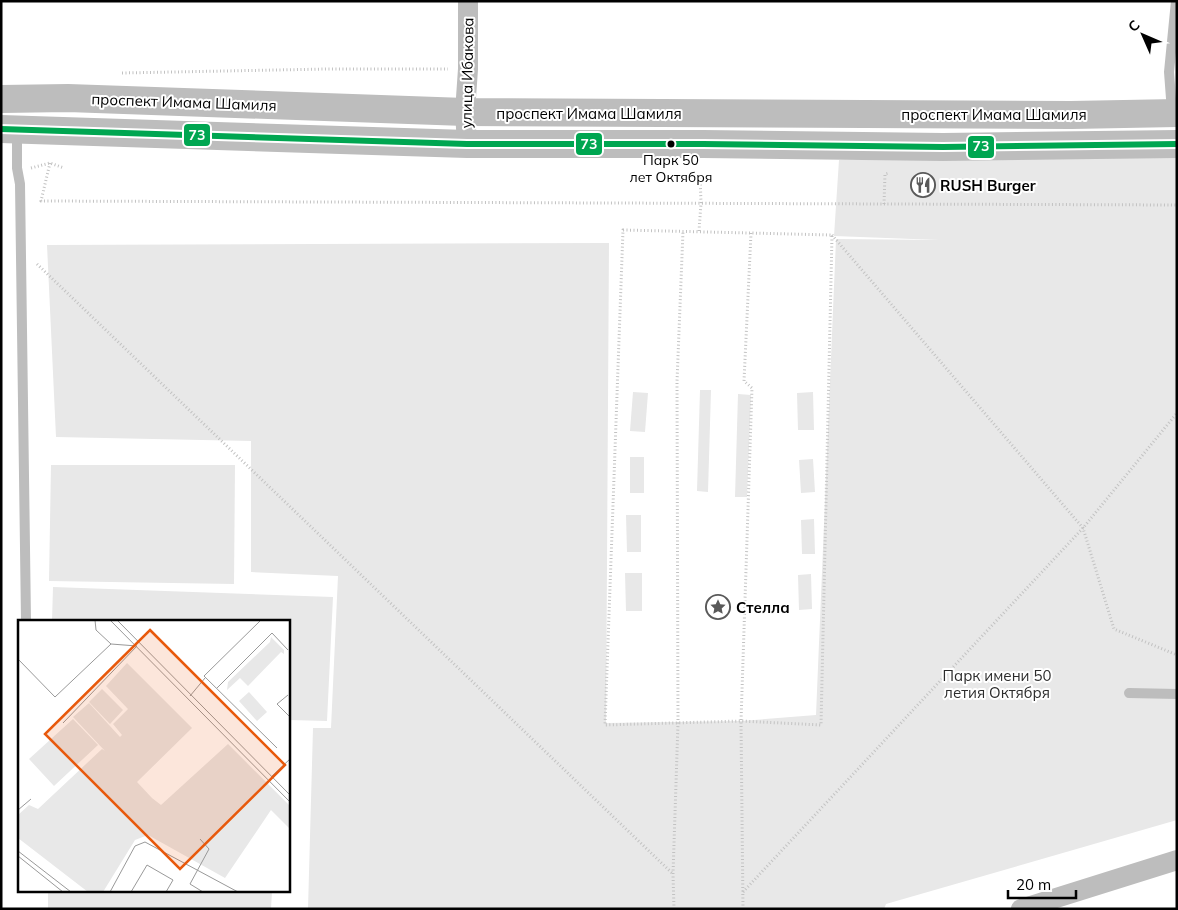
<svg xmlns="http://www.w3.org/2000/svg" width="1178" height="910" font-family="Mulish,sans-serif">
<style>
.green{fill:#e8e8e8}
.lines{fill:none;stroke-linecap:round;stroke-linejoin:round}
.path{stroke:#c2c2c2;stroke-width:3;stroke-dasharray:1 2.5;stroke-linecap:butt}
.service{stroke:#bdbdbd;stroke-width:10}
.minor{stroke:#bdbdbd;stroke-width:20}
.primary{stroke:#bdbdbd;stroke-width:28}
.bus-1-casing{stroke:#fff;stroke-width:10}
.bus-1{stroke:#00a651;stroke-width:6}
.bus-dot{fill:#000;stroke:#fff;stroke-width:2}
.labels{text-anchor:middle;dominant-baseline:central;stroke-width:4;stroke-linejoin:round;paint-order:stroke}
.bus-label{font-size:14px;fill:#000;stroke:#fff}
.street-label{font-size:15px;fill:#000;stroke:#fff}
.poi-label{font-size:15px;font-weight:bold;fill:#000;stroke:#fff;text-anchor:start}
.park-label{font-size:15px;fill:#2c2c2c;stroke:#fff}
.inset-road{fill:none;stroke:#999;stroke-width:1}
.view{fill:#e8590c;fill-opacity:0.15;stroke:#e8590c;stroke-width:2.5}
.inset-edge{fill:none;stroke:#000;stroke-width:2.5}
.line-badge{stroke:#fff;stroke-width:2}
.badge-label{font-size:14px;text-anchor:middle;font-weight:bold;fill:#fff}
</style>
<rect width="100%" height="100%" fill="#fff"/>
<!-- green -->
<g class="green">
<polygon points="1177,157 1177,820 886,904 884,909 308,909 313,728 331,728 338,576 251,572 251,441 56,437 47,245 609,243 606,723 741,721 816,715 836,239 939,240 834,236 839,160"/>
<polygon points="700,390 711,390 708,492 697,491"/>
<polygon points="633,392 648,393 645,432 630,431"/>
<polygon points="813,392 814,430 798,430 797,393"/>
<polygon points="738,394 751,395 747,497 735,497"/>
<rect x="630" y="457" width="14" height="36"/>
<polygon points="813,459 815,492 801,493 799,460"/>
<polygon points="51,465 235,465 234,584 49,581"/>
<polygon points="626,515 641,515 641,552 627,552"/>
<polygon points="814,519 815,554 802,554 801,520"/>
<polygon points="625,573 642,573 642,611 626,611"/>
<polygon points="811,574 812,609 799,610 798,575"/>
<polygon points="53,587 333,597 327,721 289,720 289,621 52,621"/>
<polygon points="48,891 272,891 271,909 48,909"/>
</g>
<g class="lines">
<!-- path -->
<g class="path">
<polyline points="122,73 327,69 448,69"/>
<polyline points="50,163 41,201 1177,205"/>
<polyline points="31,168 50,163 64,168"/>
<polyline points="884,204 885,174 889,173"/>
<polygon points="623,230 832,235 821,725 741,721 605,725"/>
<polyline points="699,231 701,203 700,174"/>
<polyline points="832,235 1083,528 1114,629 1177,655"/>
<polyline points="37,264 673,874"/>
<polyline points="743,892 1083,528 1177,413"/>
<polyline points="674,909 673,874 678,723 677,382 683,231"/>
<polyline points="743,909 741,721 752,388 744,381 751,233"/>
</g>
<!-- service -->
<g class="service">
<polyline points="1172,112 1169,72 1176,1"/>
<polyline points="17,130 17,168 20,184 26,621"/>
<polyline points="1129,693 1177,694"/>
</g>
<!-- minor -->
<g class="minor">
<polyline points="467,144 465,112 468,69 468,1"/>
<polyline points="1021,909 1177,860"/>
</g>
<!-- primary -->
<g class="primary">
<polyline points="1,99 68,98 465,112 1071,115 1177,113"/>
<polyline points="1,129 467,144 703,144 943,147 1177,144"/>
</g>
<defs>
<polyline id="bus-1" points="1,129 467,144 703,144 943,147 1177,144"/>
</defs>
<!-- bus-1 casing -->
<use href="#bus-1" class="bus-1-casing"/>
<!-- bus-1 -->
<use href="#bus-1" class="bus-1"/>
</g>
<!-- icons -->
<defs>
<symbol id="restaurant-ring" viewBox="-11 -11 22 22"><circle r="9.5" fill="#fff" stroke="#595959" stroke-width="1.5"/><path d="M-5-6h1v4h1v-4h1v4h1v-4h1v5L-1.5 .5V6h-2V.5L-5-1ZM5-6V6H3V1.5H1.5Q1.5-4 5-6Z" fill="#595959"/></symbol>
<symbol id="sight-ring" viewBox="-11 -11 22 22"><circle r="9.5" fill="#fff" stroke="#595959" stroke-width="1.5"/><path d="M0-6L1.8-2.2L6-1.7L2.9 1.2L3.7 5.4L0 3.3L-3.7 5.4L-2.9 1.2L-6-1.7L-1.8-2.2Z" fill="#595959"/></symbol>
</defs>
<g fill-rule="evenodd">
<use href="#restaurant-ring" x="909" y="171" width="28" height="28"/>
<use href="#sight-ring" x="704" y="593" width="28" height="28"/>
</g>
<!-- markers -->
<circle class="bus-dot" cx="671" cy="144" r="4.5"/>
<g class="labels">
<!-- bus labels -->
<g class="bus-label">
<text x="671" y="160">Парк 50<tspan x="671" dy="17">лет Октября</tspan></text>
</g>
<!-- street labels -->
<g class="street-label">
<text transform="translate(467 73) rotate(-89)">улица Ибакова</text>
<text transform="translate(184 102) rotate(2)">проспект Имама Шамиля</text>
<text x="589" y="113">проспект Имама Шамиля</text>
<text x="994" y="114">проспект Имама Шамиля</text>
</g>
<!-- poi labels -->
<g class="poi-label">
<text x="940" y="185">RUSH Burger</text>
<text x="736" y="607">Стелла</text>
</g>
<!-- park labels -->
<g class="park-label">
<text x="997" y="675">Парк имени 50<tspan x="997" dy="17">летия Октября</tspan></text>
</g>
</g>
<!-- overview -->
<g transform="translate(18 620)">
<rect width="272" height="272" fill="#fff"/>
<path d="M253,17L266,30V34L263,32L230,66L222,58L209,70L210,62L252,22ZM109,43L174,108L119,162L134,178L143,185L210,124L272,186L271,208L253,190L207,258L130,215L117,220L85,272H70L0,218V195L11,185L20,189L84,129L87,131L55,97L71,83L102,117L104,115L95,104L110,89L88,66ZM84,69L105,90L92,104L71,82ZM231,72L249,92L239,101L221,81ZM55,99L80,125L36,166L11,139Z" fill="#e8e8e8"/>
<path class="inset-road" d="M92,0L273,183M99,0L273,176M93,24L119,26M0,39L37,77L93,24L78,10L77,0M186,56L259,128M186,56L243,0M199,68L254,13L270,30M270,75L259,84L273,98M172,76L187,58M45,103L119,26M253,157L273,138M0,190L13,179M182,219L191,229L172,264L185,272M0,231L53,272M0,236L45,272M92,272L117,226L127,222L220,272M113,272L129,245L155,260L148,272"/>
<path class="view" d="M132,10L267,145L162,249L27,114Z"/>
<rect width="272" height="272" class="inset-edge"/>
</g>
<g class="line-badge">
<rect x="183" y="123" width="28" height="24" rx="5" fill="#00a651"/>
<rect x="575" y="132" width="28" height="24" rx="5" fill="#00a651"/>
<rect x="967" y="135" width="28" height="24" rx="5" fill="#00a651"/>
</g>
<g class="badge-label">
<text x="197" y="140">73</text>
<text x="589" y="149">73</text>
<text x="981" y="151">73</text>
</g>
<!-- border -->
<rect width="1178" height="910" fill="none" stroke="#000000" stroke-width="5"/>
<!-- north arrow -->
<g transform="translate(1143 35) rotate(315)" stroke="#ffffff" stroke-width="4" paint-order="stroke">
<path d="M0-4L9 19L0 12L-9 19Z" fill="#000000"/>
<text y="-8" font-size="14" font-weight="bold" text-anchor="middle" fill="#000000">С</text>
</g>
<!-- scale -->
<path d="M1008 890v8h68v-8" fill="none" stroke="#000000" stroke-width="2.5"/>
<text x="1016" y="890" font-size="15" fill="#000000" stroke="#ffffff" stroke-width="4" paint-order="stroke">20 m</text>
</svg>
